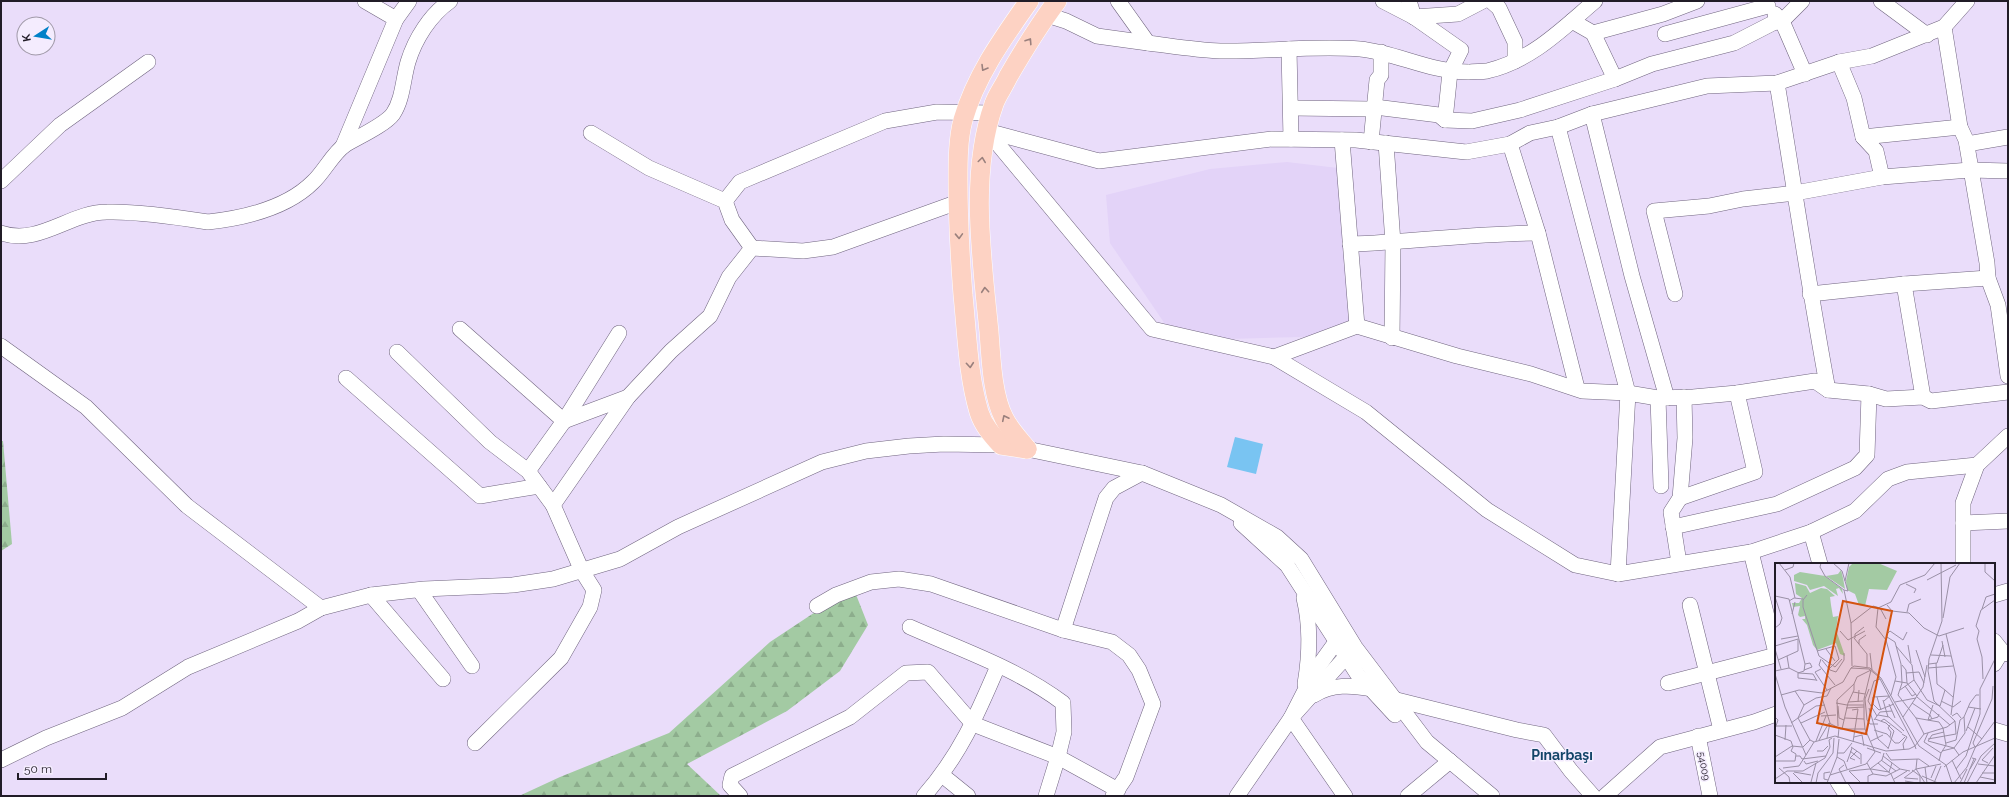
<svg xmlns="http://www.w3.org/2000/svg" width="2009" height="797" font-family="Raleway,sans-serif">
<style>
.built{fill:#e3d3f8}
.forest{fill:url(#forest-firs)}
.water{fill:#79c4f2}
.lines{fill:none;stroke-linecap:round;stroke-linejoin:round}
.minor-casing{stroke:#70657f;stroke-width:16}
.major-casing{stroke:#fff;stroke-width:20}
.minor{stroke:#fff;stroke-width:15}
.major{stroke:#fdd2c3;stroke-width:19}
.oneway{stroke:#9a807d}
.labels{text-anchor:middle;dominant-baseline:central;stroke-width:3;stroke-linejoin:round;paint-order:stroke}
.street-label{font-size:10px;fill:#211c27;stroke:#f4ecfe}
.district-label{font-size:14px;font-weight:bold;fill:#134568;stroke:#f4ecfe}
.inset-road{fill:none;stroke:#9a90a6;stroke-width:1}
.view{fill:#d4530f;fill-opacity:0.15;stroke:#d4530f;stroke-width:2}
.inset-edge{fill:none;stroke:#211c27;stroke-width:2}
</style>
<defs>
<pattern id="forest-firs" width="22" height="20" patternUnits="userSpaceOnUse"><rect width="22" height="20" fill="#a3caa3"/><path d="M5 1l3.5 6h-7zM16 11l3.5 6h-7z" fill="#8cad8c"/></pattern>
</defs>
<rect width="100%" height="100%" fill="#eaddfa"/>
<!-- built -->
<polygon class="built" points="1287,162 1338,168 1350,330 1302,337 1228,339 1165,324 1110,243 1106,195 1210,169"/>
<!-- forest -->
<g class="forest">
<polygon points="1,441 3,441 12,544 1,551"/>
<polygon points="853,587 868,625 840,671 787,711 687,764 721,796 519,796 560,777 669,733 770,642"/>
</g>
<!-- water -->
<polygon class="water" points="1235,437 1263,444 1256,474 1227,467"/>
<g class="lines">
<defs>
<g id="minor">
<polyline points="365,1 396,19"/>
<path d="M1118,1L1148,43C1172,46 1196,50 1220,51C1267,52 1313,45 1360,49C1398,53 1429,72 1469,72C1474,71 1481,72 1487,71C1531,61 1562,29 1595,1"/>
<polyline points="1383,1 1414,17 1461,50 1450,72 1445,120"/>
<polyline points="1409,1 1414,17 1458,14 1483,1"/>
<polyline points="1491,1 1499,8 1515,42 1515,61"/>
<polyline points="1881,1 1927,35"/>
<polyline points="1775,14 1782,21 1805,74"/>
<polyline points="1047,15 1066,21 1097,36 1148,43"/>
<polyline points="1572,21 1593,33 1615,79"/>
<polyline points="1944,27 1960,127 1966,140 1987,263 1988,278 1998,305 2008,376"/>
<polyline points="1593,33 1663,14 1697,1"/>
<polyline points="1665,34 1768,6"/>
<polyline points="1289,49 1291,139"/>
<polyline points="1839,62 1854,98 1863,137 1876,151 1882,177"/>
<path d="M1777,83C1794,185 1809,288 1828,390"/>
<polyline points="1291,108 1371,109 1375,107 1439,115 1445,120 1472,121 1520,110 1615,79 1652,64 1734,43 1773,23 1782,21 1802,1"/>
<polyline points="1592,114 1632,276 1667,398"/>
<polyline points="1558,127 1628,393 1618,574"/>
<polyline points="987,131 1152,329 1274,357 1366,412 1487,510 1575,565 1618,574 1751,552 1811,532 1855,511 1888,479 1907,472 1977,465"/>
<polyline points="987,131 1099,161 1272,139 1356,140 1466,152 1510,144 1530,133 1558,127 1592,114 1707,86 1777,83 1839,62 1872,56 1944,27 1967,1"/>
<polyline points="591,133 649,168 725,201 732,220 752,248"/>
<polyline points="1863,137 1960,127"/>
<polyline points="1342,140 1357,326"/>
<polyline points="1371,142 1377,80 1381,75 1381,52"/>
<polyline points="1386,143 1393,243 1392,338"/>
<polyline points="1510,144 1538,233 1577,388"/>
<polyline points="1967,144 2008,137"/>
<polyline points="343,146 396,19 409,1"/>
<polyline points="1,181 60,125 148,62"/>
<polyline points="725,201 740,182 885,121 937,112 991,113"/>
<path d="M1,233C39,246 70,212 107,212C137,211 177,217 208,222C244,218 286,209 313,182C324,172 333,153 345,145C356,138 385,125 393,114C403,99 403,79 408,62C415,39 430,15 450,1"/>
<path d="M1350,244C1413,242 1475,233 1538,233"/>
<polyline points="1904,284 1923,397"/>
<polyline points="1675,294 1654,211 1709,206 1743,199 1795,193 1882,177 1970,170 2008,171"/>
<polyline points="1810,294 1904,284 1988,278"/>
<polyline points="460,329 564,421 628,397"/>
<polyline points="1,346 86,407 187,506 321,608"/>
<polyline points="397,352 490,442 528,471 553,505 582,571 594,590 590,607 561,658 475,743"/>
<polyline points="1274,357 1357,326 1457,356 1531,374 1582,391 1628,393 1658,398 1693,397 1737,393 1815,381 1828,390 1869,394 1886,399 1923,397 1931,401 2008,392"/>
<polyline points="346,378 480,496 539,486"/>
<polyline points="1658,398 1661,486"/>
<polyline points="1027,449 1142,473 1221,505 1277,537 1301,559 1355,647 1427,742 1492,796"/>
<polyline points="528,471 564,421 619,333"/>
<polyline points="1680,498 1755,472 1737,393"/>
<polyline points="553,505 628,397 671,351 710,316 729,277 752,248 803,251 833,247 958,202"/>
<polyline points="1241,523 1287,565 1358,675 1395,715"/>
<polyline points="1963,523 2008,521"/>
<polyline points="1673,527 1777,504 1855,468 1867,455 1869,394"/>
<polyline points="1811,532 1820,564"/>
<polyline points="1751,552 1776,653"/>
<polyline points="1679,563 1671,512 1680,498 1685,438 1684,397"/>
<polyline points="1963,564 1963,503 1977,465 2008,436"/>
<polyline points="419,590 472,666"/>
<polyline points="371,595 443,679"/>
<polyline points="1994,595 2008,591"/>
<path d="M1304,598C1311,627 1310,654 1305,684"/>
<polyline points="1690,605 1721,730"/>
<polyline points="817,606 836,595 871,582 899,579 931,584 1063,630 1112,642 1129,655 1139,670 1153,704 1126,777 1113,796"/>
<path d="M910,627C962,650 1018,669 1063,703L1064,732L1058,757L1046,796"/>
<polyline points="1063,630 1106,498 1114,488 1142,473"/>
<polyline points="1341,635 1315,671 1291,718 1345,796"/>
<polyline points="1994,641 2002,651 2008,654"/>
<polyline points="1994,664 2002,651"/>
<polyline points="1668,683 1776,655"/>
<path d="M1314,695C1332,684 1351,685 1372,689"/>
<polyline points="1393,699 1517,730 1544,735 1571,771 1593,796"/>
<polyline points="1994,730 2008,734"/>
<polyline points="1698,736 1710,796"/>
<polyline points="1,760 46,738 122,708 188,667 298,621 321,608 371,595 424,589 513,585 553,579 620,559 678,527 822,462 866,451 909,446 944,444 1001,445"/>
<polyline points="942,775 968,796"/>
<polyline points="1838,782 1847,796"/>
<polyline points="740,796 730,785 732,776 850,717 906,673 928,672 973,724 1058,757 1118,790"/>
<path d="M924,796C960,755 977,715 998,666"/>
<polyline points="1237,796 1291,718 1352,650"/>
<polyline points="1408,796 1450,761"/>
<polyline points="1605,796 1660,747 1754,722 1776,714"/>
</g>
<g id="major">
<path d="M1027,449L1001,445C992,435 983,425 979,412C968,375 967,334 963,295C960,257 958,219 958,180C958,161 958,139 963,120C976,75 1003,38 1029,1"/>
<path d="M1027,449C1019,439 1010,430 1004,418C992,395 991,357 989,332C982,260 969,173 994,104C997,95 1004,86 1008,77C1023,51 1039,25 1057,1"/>
</g>
</defs>
<!-- minor casing -->
<use href="#minor" class="minor-casing"/>
<!-- major casing -->
<use href="#major" class="major-casing"/>
<!-- minor -->
<use href="#minor" class="minor"/>
<!-- major -->
<use href="#major" class="major"/>
</g>
<!-- one-way arrows -->
<defs><path id="oneway-chevron" d="M-2-3.5L2.5 0L-2 3.5" fill="none" stroke-width="1.6" stroke-linecap="round" stroke-linejoin="round"/></defs>
<g class="oneway">
<use href="#oneway-chevron" transform="translate(1029 41) rotate(-57)"/>
<use href="#oneway-chevron" transform="translate(984 68) rotate(121)"/>
<use href="#oneway-chevron" transform="translate(982 160) rotate(-82)"/>
<use href="#oneway-chevron" transform="translate(959 236) rotate(88)"/>
<use href="#oneway-chevron" transform="translate(985 290) rotate(-95)"/>
<use href="#oneway-chevron" transform="translate(970 365) rotate(85)"/>
<use href="#oneway-chevron" transform="translate(1005 418) rotate(-116)"/>
</g>
<g class="labels">
<!-- street labels -->
<g class="street-label">
<text transform="translate(1704 766) rotate(79)">54009</text>
</g>
<!-- district labels -->
<g class="district-label">
<text x="1562" y="755">Pınarbaşı</text>
</g>
</g>
<!-- overview -->
<g transform="translate(1775 563)">
<rect width="220" height="220" fill="#eaddfa"/>
<path d="M78,0H103L122,8L112,27L94,26L90,43L84,42L80,31L72,27L71,18L74,4ZM20,20L31,23L35,30L46,25L52,26L60,33L55,34L56,42L58,54L63,53L61,67L70,93L65,91L61,80L42,87L38,82L32,62L27,56H30V53L25,54L23,52L25,43L18,44L17,40H24L27,35L21,31Z" fill="#a3caa3"/>
<path d="M66,7L68,15L70,26L51,13L63,11ZM25,9L50,13L67,26L68,31L64,25L61,26L63,33L49,23L35,27L32,22L19,18V12Z" fill="#a3caa3"/>
<path class="inset-road" d="M4,0L15,14L20,35M46,0L45,4L50,13L69,27M58,0L67,8L73,28L69,27L76,60L77,103M210,0V9L220,18M10,7L18,4L19,0M152,17L181,2M70,18L74,0M131,21L141,26L139,30M32,32L28,37V44L44,93L60,104L67,96M0,33L14,36L30,101L29,108L23,110M14,38L19,35L28,36M112,42L117,48L134,50L149,65L164,73L189,65M207,46L211,34L220,31M132,49L134,41L146,36M17,51L20,39M168,55L175,14L185,0M76,60L98,43L105,45L111,56M0,65L5,61L7,55L0,34M65,68L73,77L90,68M171,71L181,113L176,152M111,72L115,68L128,77L132,69M112,74L120,79L126,101L127,120L123,132L141,155L164,159L168,165L171,182L166,190M79,75L92,91V104M80,75V71L89,64M6,76L23,73M167,78L170,94M84,81V77L91,72M133,82L136,100M0,83L23,76V88L3,97M121,83L137,102L139,117L152,137L165,143L170,127L178,134M0,86L6,106M51,86L60,98M141,87L150,114M42,88L60,83L64,96L54,106M95,90L97,107M156,92L176,93M12,93L14,105M46,96L44,102L60,122M47,97L55,107L61,109L69,97V90M161,100L162,121L170,127M154,101L162,100L168,82M127,102L131,107L132,120L142,133M153,105L178,103M46,106L40,109L52,127M29,107L37,104L35,100L30,101M0,108L14,105L24,110L38,111L42,118M23,110V115L41,117M131,110L144,109L149,120M0,111L10,144L31,192L24,203L8,205M208,116L207,94L202,76L204,68L201,63L206,47L220,37M120,118L132,120M130,123L137,133L141,131M94,126L90,136L92,157L95,161H103M125,127L139,117M20,128L29,142M78,129L90,131M6,132L24,127L47,130L68,119L76,105M114,133L98,134V141L104,147L119,141M102,134L106,147M142,134L175,162M47,135L55,160L52,175M108,137L113,154M109,138L116,132L121,114L111,77L101,64L103,45L116,39L125,22L150,12L160,0M166,138L178,144L186,138M73,139L88,138M83,139L84,127M120,139L141,135M61,140L72,142H89M137,140L155,152L157,156M114,141L120,155M158,142L153,157L163,154L164,151M63,143L64,155L69,157M193,144L206,146M71,145L89,144M94,145L103,176L113,185M77,147L83,146L78,179M103,152L114,154L129,168M46,153L61,152M102,153L93,138L99,118L105,116M177,153L182,150L186,155M0,154L3,157L0,166M128,154L148,124L152,102M70,155L89,156M141,155L149,171M100,156L111,160L119,168L113,186M99,157L105,149L117,148M106,158L109,156L127,170M16,160L23,155L29,142L41,135L52,133L56,125M26,160L50,149M54,160L64,165L63,175M115,162L113,165L116,169L115,174M0,163H17M63,163L62,137L79,121L82,114L96,107M193,164L207,176M65,166H90M67,166L73,140L79,127V121M99,167L112,171L120,180H124L130,174M191,168L200,145M169,169L157,172L153,178L179,185L190,170L189,154L195,140L201,132H204M153,170L149,179L166,190L164,198M127,171L132,174L128,181L129,187M0,172L16,178L18,184L16,188L21,191L20,198H0M79,174L87,172L89,183M64,176L62,194L69,198L72,206M153,176L181,171L180,158M10,177L11,162M35,177L23,155L41,143L50,142M44,177L54,160M41,178L51,153M96,178L108,172M171,180L181,177L185,157L189,154M28,184L35,177L39,179L60,173L111,188L134,186L140,183L104,114L94,106L76,105L79,103L95,105L106,115L144,183L171,202L177,220M76,184L86,191V201M200,184L198,180L217,136L218,123M92,185L106,190M200,185L220,158M141,186L140,183L149,171L172,164L180,158L159,138L153,108L154,96L167,58L166,0M42,188H48L53,183M75,188L85,196M167,188L179,185L184,192M63,190H69L77,180M111,190L116,197L144,196L154,203M31,192L39,179M21,193H25L27,196L51,193M108,193L125,206L135,208M0,194L17,183L27,184M142,196L141,206L150,220M80,197L75,195L82,188M106,197L121,208M177,197L186,216M29,198L31,201L43,198M72,199L77,185M92,200L98,211M103,200L116,211L120,220M213,200L207,197L218,185M203,201L220,203M69,202L64,206L71,220M150,204L152,220M169,204L188,189L220,175M4,205L14,214L15,220M96,206L114,209L117,200M181,206L191,193L205,151V126L220,96M195,206L201,196L197,195M137,207L145,213V220M74,208L95,206L107,197L109,190M74,208L86,220M19,209L36,212M18,210L28,220M207,210H220M55,212L91,201L100,189L90,166L89,156V136L96,107M147,213L163,220M205,214L220,217M129,215L141,206L166,201M130,215L143,216M156,215L161,203M0,216L12,208H28L50,195L55,184L54,177L57,175M119,216L132,208M53,217L49,216V210L55,209M130,218L142,220M36,219L41,200M41,220L43,210L58,190L59,175M52,220L62,194M93,220V213L98,211L111,213L125,206M159,220L166,203M179,220L192,204L200,185M185,220L192,206M189,220L199,196M192,220L206,193L220,180M201,220L220,192"/>
<path class="view" d="M68,38L117,48L91,171L42,160Z"/>
<rect width="220" height="220" class="inset-edge"/>
</g>
<!-- border -->
<rect width="2009" height="797" fill="none" stroke="#211c27" stroke-width="4"/>
<!-- north arrow -->
<g transform="translate(36 36) rotate(258)"><circle r="19" fill="#f4ecfe" stroke="#a099a8"/>
<path d="M0-3L7 15L0 10L-7 15Z" fill="#0081c8"/>
<text y="-6" font-size="11" font-weight="bold" text-anchor="middle" fill="#211c27">K</text>
</g>
<!-- scale -->
<path d="M18 773v6h88v-6" fill="none" stroke="#211c27" stroke-width="2"/>
<text x="24" y="773" font-size="12" fill="#211c27" stroke="#f4ecfe" stroke-width="3" paint-order="stroke">50 m</text>
</svg>
